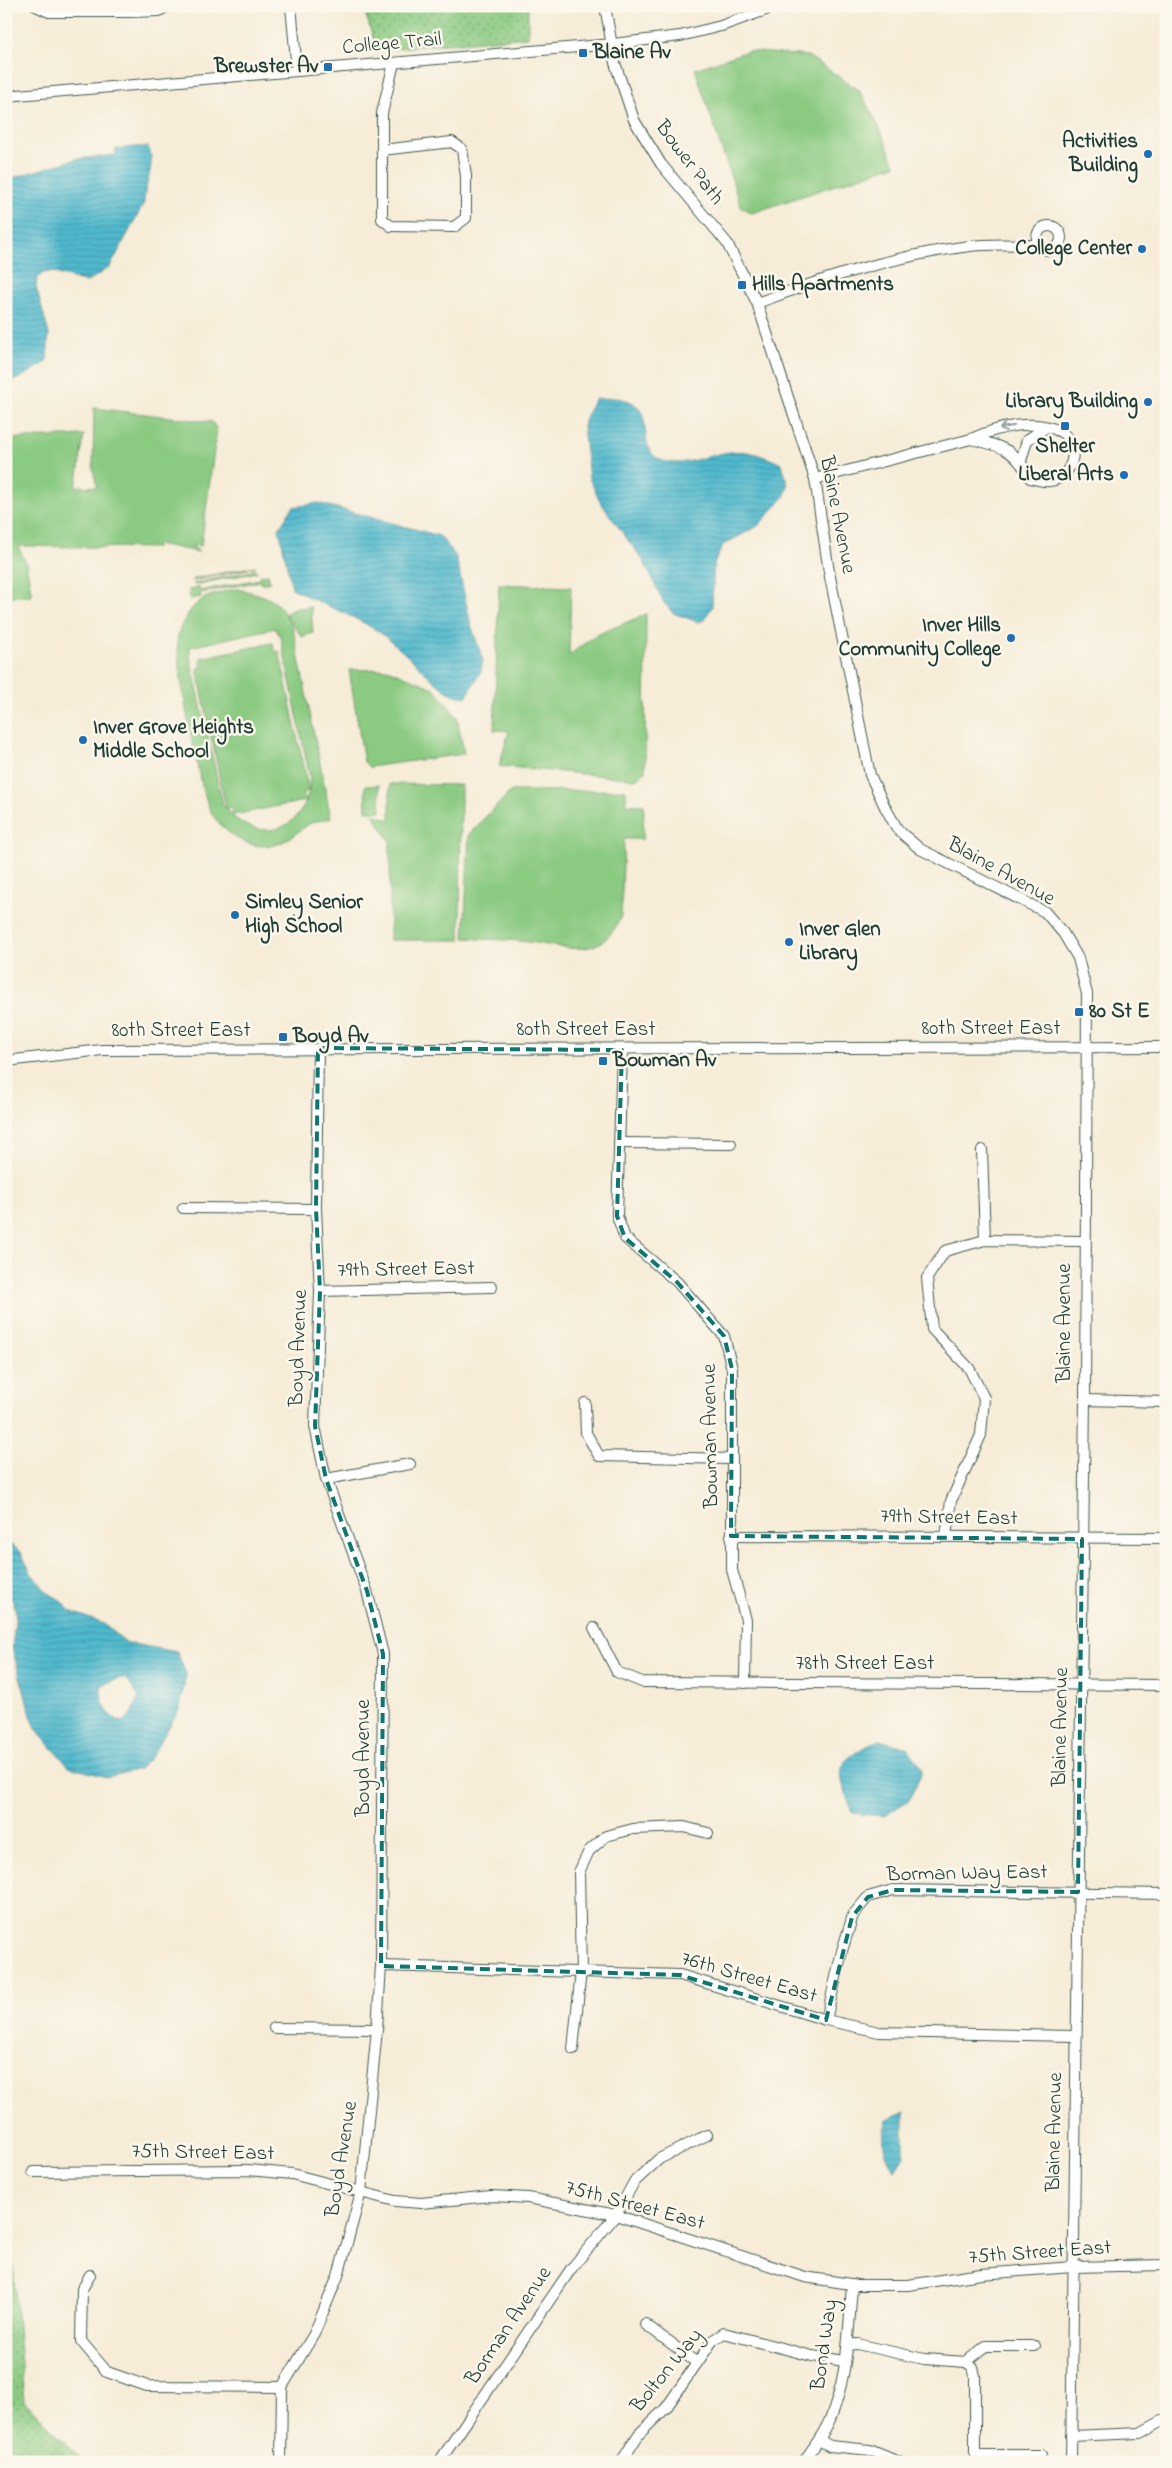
<svg xmlns="http://www.w3.org/2000/svg" width="1172" height="2468" font-family="'Indie Flower',sans-serif">
<style>
.grass{fill:url(#grass-dots);stroke:#54845a}
.garden{fill:#8aca81;stroke:#54845a;fill-rule:evenodd}
.water{fill:url(#water-rules);stroke:#387b81;fill-rule:evenodd}
.lines{fill:none;stroke-linecap:round;stroke-linejoin:round}
.minor-casing{stroke:#3f574c;stroke-width:12}
.minor{stroke:#fff;stroke-width:10}
.oneway{stroke:#8f9e9a}
.marked{fill:none;stroke:#0f766e;stroke-width:4;stroke-dasharray:10 6;stroke-linejoin:round}
.poi-dot{fill:#1f6fb2;stroke:#fbf7ec;stroke-width:2}
.labels{text-anchor:middle;dominant-baseline:central;stroke-width:5;stroke-linejoin:round;paint-order:stroke}
.street-label{font-size:21px;fill:#1f3d34;stroke:#fbf7ec}
.poi-label{font-size:21px;font-weight:bold;fill:#1f3d34;stroke:#fbf7ec;text-anchor:start}
</style>
<defs>
<pattern id="grass-dots" width="8" height="8" patternUnits="userSpaceOnUse" patternTransform="scale(1.25)"><rect width="8" height="8" fill="#8aca81"/><path d="M2 2h.1M6 6h.1" fill="none" stroke="#70a56a" stroke-width="1.8" stroke-linecap="round"/></pattern>
<pattern id="water-rules" width="6" height="5" patternUnits="userSpaceOnUse" patternTransform="scale(1.25)"><rect width="6" height="5" fill="#50b9ce"/><path d="M0 2.5h6" fill="none" stroke="#4298a8"/></pattern>
</defs>
<rect width="100%" height="100%" fill="#fbf7ec"/>
<filter id="ink" filterUnits="userSpaceOnUse"><feTurbulence type="fractalNoise" baseFrequency=".02" numOctaves="2"/><feDisplacementMap in="SourceGraphic" scale="10" xChannelSelector="R" yChannelSelector="G"/><feConvolveMatrix kernelMatrix="1 2 1 2 8 2 1 2 1" color-interpolation-filters="sRGB"/></filter>
<filter id="wash" filterUnits="userSpaceOnUse"><feTurbulence type="fractalNoise" baseFrequency=".0096" numOctaves="4" result="noise"/><feDisplacementMap in="SourceGraphic" scale="20" xChannelSelector="R" yChannelSelector="G"/><feGaussianBlur stdDeviation="1.12" result="paint"/><feColorMatrix in="noise" values="0 0 0 0 0 0 0 0 0 0 0 0 0 0 0 0 0 1.4 0 .05"/><feComposite in="paint" operator="in"/></filter>
<g filter="url(#wash)">
<rect width="100%" height="100%" fill="#f6ecd7"/>
<!-- grass -->
<g class="grass">
<polygon points="363,6 528,6 528,37 377,50"/>
<polygon points="6,2178 24,2401 85,2462 6,2462"/>
</g>
<!-- garden -->
<g class="garden">
<polygon points="748,51 808,56 859,90 880,129 895,165 752,213 741,207 695,69"/>
<polygon points="94,408 212,422 217,429 201,546 192,545 199,552 157,544 156,548 18,546 26,563 32,596 6,597 6,439 84,435 77,482 74,486 97,487 93,469"/>
<polygon points="255,566 256,567 193,581 193,579"/>
<polygon points="256,570 257,572 194,585 194,584"/>
<polygon points="268,574 270,582 261,584 260,581 200,593 201,597 190,599 189,590 199,587 200,591 259,579 259,576"/>
<polygon points="499,584 571,587 569,655 594,636 646,614 645,771 636,779 499,766 509,731 494,730"/>
<path d="M237,589C256,593 274,596 285,614L295,608L311,607L313,633L302,637L285,614L293,629L331,818C324,820 314,821 309,824C292,835 284,847 261,846C241,845 219,828 210,810C200,790 171,648 179,631C193,599 205,595 237,589ZM275,628L281,638L310,778C309,833 254,848 223,805L190,657V647Z"/>
<polygon points="273,643 275,652 279,651 309,791 304,792 305,801 233,815 231,807 226,808 197,668 202,667 200,658"/>
<polygon points="387,669 434,688 457,717 464,754 369,767 364,762 349,670"/>
<polygon points="390,784 461,785 460,940 390,940 390,841 373,814 390,820"/>
<polygon points="379,785 381,811 366,811 365,786"/>
<path d="M626,790V804L644,805L643,839H624L621,916C602,962 568,947 529,942C508,939 485,940 464,938L469,834L511,791Z"/>
</g>
<!-- water -->
<g class="water">
<path d="M136,147H148C157,164 144,184 144,203L110,267L87,282L51,272L43,273L37,279L36,287L49,334L47,359L45,363L20,378L6,382V180L76,159L116,155V149Z"/>
<path d="M595,399C604,399 614,397 622,399C659,406 634,447 659,459C680,470 708,454 731,452C749,449 765,457 782,464L788,485L784,497L758,526L723,545L714,564L712,607L704,620L698,622L673,613L664,603L644,562L601,503L589,478L583,426L585,418Z"/>
<path d="M318,503L440,536L456,557L471,625L483,660L481,671L467,696C448,700 427,673 412,660C400,650 388,637 374,629C348,612 318,604 292,588L279,529L293,507Z"/>
<path d="M6,1544L12,1545L21,1553L31,1573L47,1592L59,1599L70,1611L104,1624L127,1643L177,1652L186,1674L180,1708L151,1757L139,1769L107,1777L69,1767L37,1730L31,1716L12,1648L16,1612L13,1602L6,1592ZM121,1678H125L139,1697L129,1718L123,1722C108,1719 98,1699 102,1685Z"/>
<path d="M880,1740L908,1748L922,1768V1772L909,1800L884,1816L853,1813C836,1768 832,1762 880,1740Z"/>
<path d="M904,2112V2156L895,2170C882,2151 882,2144 886,2121Z"/>
</g>
</g>
<g filter="url(#ink)">
<g class="lines">
<defs>
<g id="minor">
<polyline points="36,6 49,12 131,12 159,11 168,6"/>
<polyline points="291,6 297,71"/>
<polyline points="605,6 615,63 634,120 661,164 727,243 757,303 815,479 829,572 870,775 885,807 898,830 920,849 1045,912 1063,933 1078,958 1087,994 1085,1400 1071,2462"/>
<polyline points="6,96 613,44 680,36 721,26 777,6"/>
<polyline points="382,150 452,142 462,149 466,176 466,218 454,227 391,226 382,219 382,113 394,63"/>
<circle cx="1049" cy="238" r="12"/>
<path d="M757,303C826,277 897,255 970,246C992,243 1016,245 1039,245"/>
<polyline points="1021,461 1027,440 1045,428"/>
<path d="M815,479L971,439C996,428 1035,417 1061,432C1082,445 1073,479 1049,481C1043,482 1036,479 1030,478C1015,449 1002,446 971,439"/>
<polyline points="622,1050 617,1216 625,1238 677,1282 724,1336 732,1369 732,1570 746,1620 745,1683"/>
<polyline points="6,1061 102,1050 1166,1047"/>
<polyline points="619,1143 731,1144"/>
<polyline points="982,1150 985,1240"/>
<polyline points="183,1208 316,1209"/>
<polyline points="320,1291 492,1287"/>
<polyline points="1085,1400 1166,1402"/>
<polyline points="585,1403 586,1433 599,1456 732,1459"/>
<polyline points="326,1479 410,1464"/>
<polyline points="731,1536 1166,1538"/>
<polyline points="946,1536 951,1501 981,1435 984,1398 969,1368 932,1329 927,1278 945,1251 985,1240 1084,1241"/>
<polyline points="594,1628 617,1672 642,1682 1166,1685"/>
<polyline points="381,1966 680,1975 826,2020 879,2032 1075,2036"/>
<polyline points="826,2020 842,1951 853,1915 868,1897 893,1890 1166,1894"/>
<polyline points="274,2028 377,2029"/>
<polyline points="573,2049 581,1971 579,1872 589,1851 606,1836 633,1829 684,1827 708,1833"/>
<polyline points="33,2172 247,2170 292,2174 395,2201 421,2203 491,2196 528,2198 616,2215 805,2277 857,2285 908,2285 981,2274 1073,2267 1166,2265"/>
<polyline points="90,2275 82,2289 81,2341 107,2372 147,2386 282,2387"/>
<polyline points="645,2324 697,2363"/>
<polyline points="848,2345 857,2344 924,2359 966,2362"/>
<polyline points="966,2362 973,2367 975,2376 975,2462"/>
<polyline points="966,2362 986,2346 1035,2346"/>
<polyline points="1071,2436 1140,2433 1162,2421"/>
<polyline points="819,2440 830,2446 870,2450 899,2462"/>
<polyline points="975,2455 1041,2455"/>
<polyline points="281,2462 282,2387 314,2334 338,2276 361,2192 377,2029 381,1966 383,1654 367,1591 326,1479 315,1426 320,1291 316,1209 318,1048"/>
<polyline points="439,2462 571,2269 616,2215 634,2182 659,2159 707,2135"/>
<polyline points="621,2462 639,2434 666,2408 713,2340 724,2333 812,2356 845,2361"/>
<path d="M803,2462C815,2446 828,2428 834,2409C848,2369 849,2326 852,2285"/>
</g>
</defs>
<!-- minor casing -->
<use href="#minor" class="minor-casing"/>
<!-- minor -->
<use href="#minor" class="minor"/>
</g>
<!-- one-way arrows -->
<defs><path id="oneway-shaft" d="M-6 0H5M1.5-3L5.5 0L1.5 3" fill="none" stroke-width="1.6" stroke-linecap="round" stroke-linejoin="round" transform="scale(1.25)"/></defs>
<use class="oneway" href="#oneway-shaft" transform="translate(1007 427) rotate(170)"/>
</g>
<!-- marked area -->
<path class="marked" d="M318,1048L622,1050L617,1216L625,1238L677,1282L724,1336L732,1369L731,1536L1082,1539L1078,1892L893,1890L868,1897L852,1917L826,2020L680,1975L381,1966L383,1654L367,1591L326,1479L315,1426L320,1291L316,1209Z"/>
<!-- markers -->
<g class="poi-dot">
<rect x="578" y="48" width="10" height="10" rx="2.5"/>
<rect x="323" y="62" width="10" height="10" rx="2.5"/>
<circle cx="1148" cy="154" r="5"/>
<circle cx="1142" cy="249" r="5"/>
<rect x="737" y="280" width="10" height="10" rx="2.5"/>
<circle cx="1148" cy="402" r="5"/>
<rect x="1060" y="421" width="10" height="10" rx="2.5"/>
<circle cx="1124" cy="475" r="5"/>
<circle cx="1011" cy="638" r="5"/>
<circle cx="83" cy="740" r="5"/>
<circle cx="235" cy="915" r="5"/>
<circle cx="789" cy="942" r="5"/>
<rect x="1074" y="1007" width="10" height="10" rx="2.5"/>
<rect x="278" y="1032" width="10" height="10" rx="2.5"/>
<rect x="598" y="1056" width="10" height="10" rx="2.5"/>
</g>
<g class="labels">
<!-- street labels -->
<g class="street-label">
<text transform="translate(392 44) rotate(-5)">College Trail</text>
<text transform="translate(689 163) rotate(53)">Bower Path</text>
<text transform="translate(837 515) rotate(79)">Blaine Avenue</text>
<text transform="translate(1001 872) rotate(29)">Blaine Avenue</text>
<text x="991" y="1029">80th Street East</text>
<text x="586" y="1030">80th Street East</text>
<text x="181" y="1031">80th Street East</text>
<text transform="translate(406 1270) rotate(-1)">79th Street East</text>
<text transform="translate(1065 1323) rotate(-90)">Blaine Avenue</text>
<text transform="translate(299 1348) rotate(-88)">Boyd Avenue</text>
<text transform="translate(711 1436) rotate(-91)">Bowman Avenue</text>
<text transform="translate(949 1518) rotate(1)">79th Street East</text>
<text x="865" y="1664">78th Street East</text>
<text transform="translate(1061 1727) rotate(-89)">Blaine Avenue</text>
<text transform="translate(364 1758) rotate(-90)">Boyd Avenue</text>
<text transform="translate(967 1874) rotate(-1)">Borman Way East</text>
<text transform="translate(749 1978) rotate(16)">76th Street East</text>
<text transform="translate(1055 2132) rotate(-89)">Blaine Avenue</text>
<text transform="translate(203 2153) rotate(1)">75th Street East</text>
<text transform="translate(342 2159) rotate(-81)">Boyd Avenue</text>
<text transform="translate(635 2206) rotate(15)">75th Street East</text>
<text transform="translate(1040 2253) rotate(-4)">75th Street East</text>
<text transform="translate(509 2326) rotate(-56)">Borman Avenue</text>
<text transform="translate(825 2345) rotate(-82)">Bond Way</text>
<text transform="translate(667 2371) rotate(-51)">Bolton Way</text>
</g>
<!-- poi labels -->
<g class="poi-label">
<text x="593" y="53">Blaine Av</text>
<text x="318" y="67" text-anchor="end">Brewster Av</text>
<text x="1138" y="142" text-anchor="end">Activities<tspan x="1138" dy="24">Building</tspan></text>
<text x="1132" y="249" text-anchor="end">College Center</text>
<text x="752" y="285">Hills Apartments</text>
<text x="1138" y="402" text-anchor="end">Library Building</text>
<text x="1065" y="447" text-anchor="middle">Shelter</text>
<text x="1114" y="475" text-anchor="end">Liberal Arts</text>
<text x="1001" y="626" text-anchor="end">Inver Hills<tspan x="1001" dy="24">Community College</tspan></text>
<text x="93" y="728">Inver Grove Heights<tspan x="93" dy="24">Middle School</tspan></text>
<text x="245" y="903">Simley Senior<tspan x="245" dy="24">High School</tspan></text>
<text x="799" y="930">Inver Glen<tspan x="799" dy="24">Library</tspan></text>
<text x="1089" y="1012">80 St E</text>
<text x="293" y="1037">Boyd Av</text>
<text x="613" y="1061">Bowman Av</text>
</g>
</g>
<!-- margin -->
<rect width="1172" height="2468" fill="none" stroke="#fbf7ec" stroke-width="25"/>
</svg>
